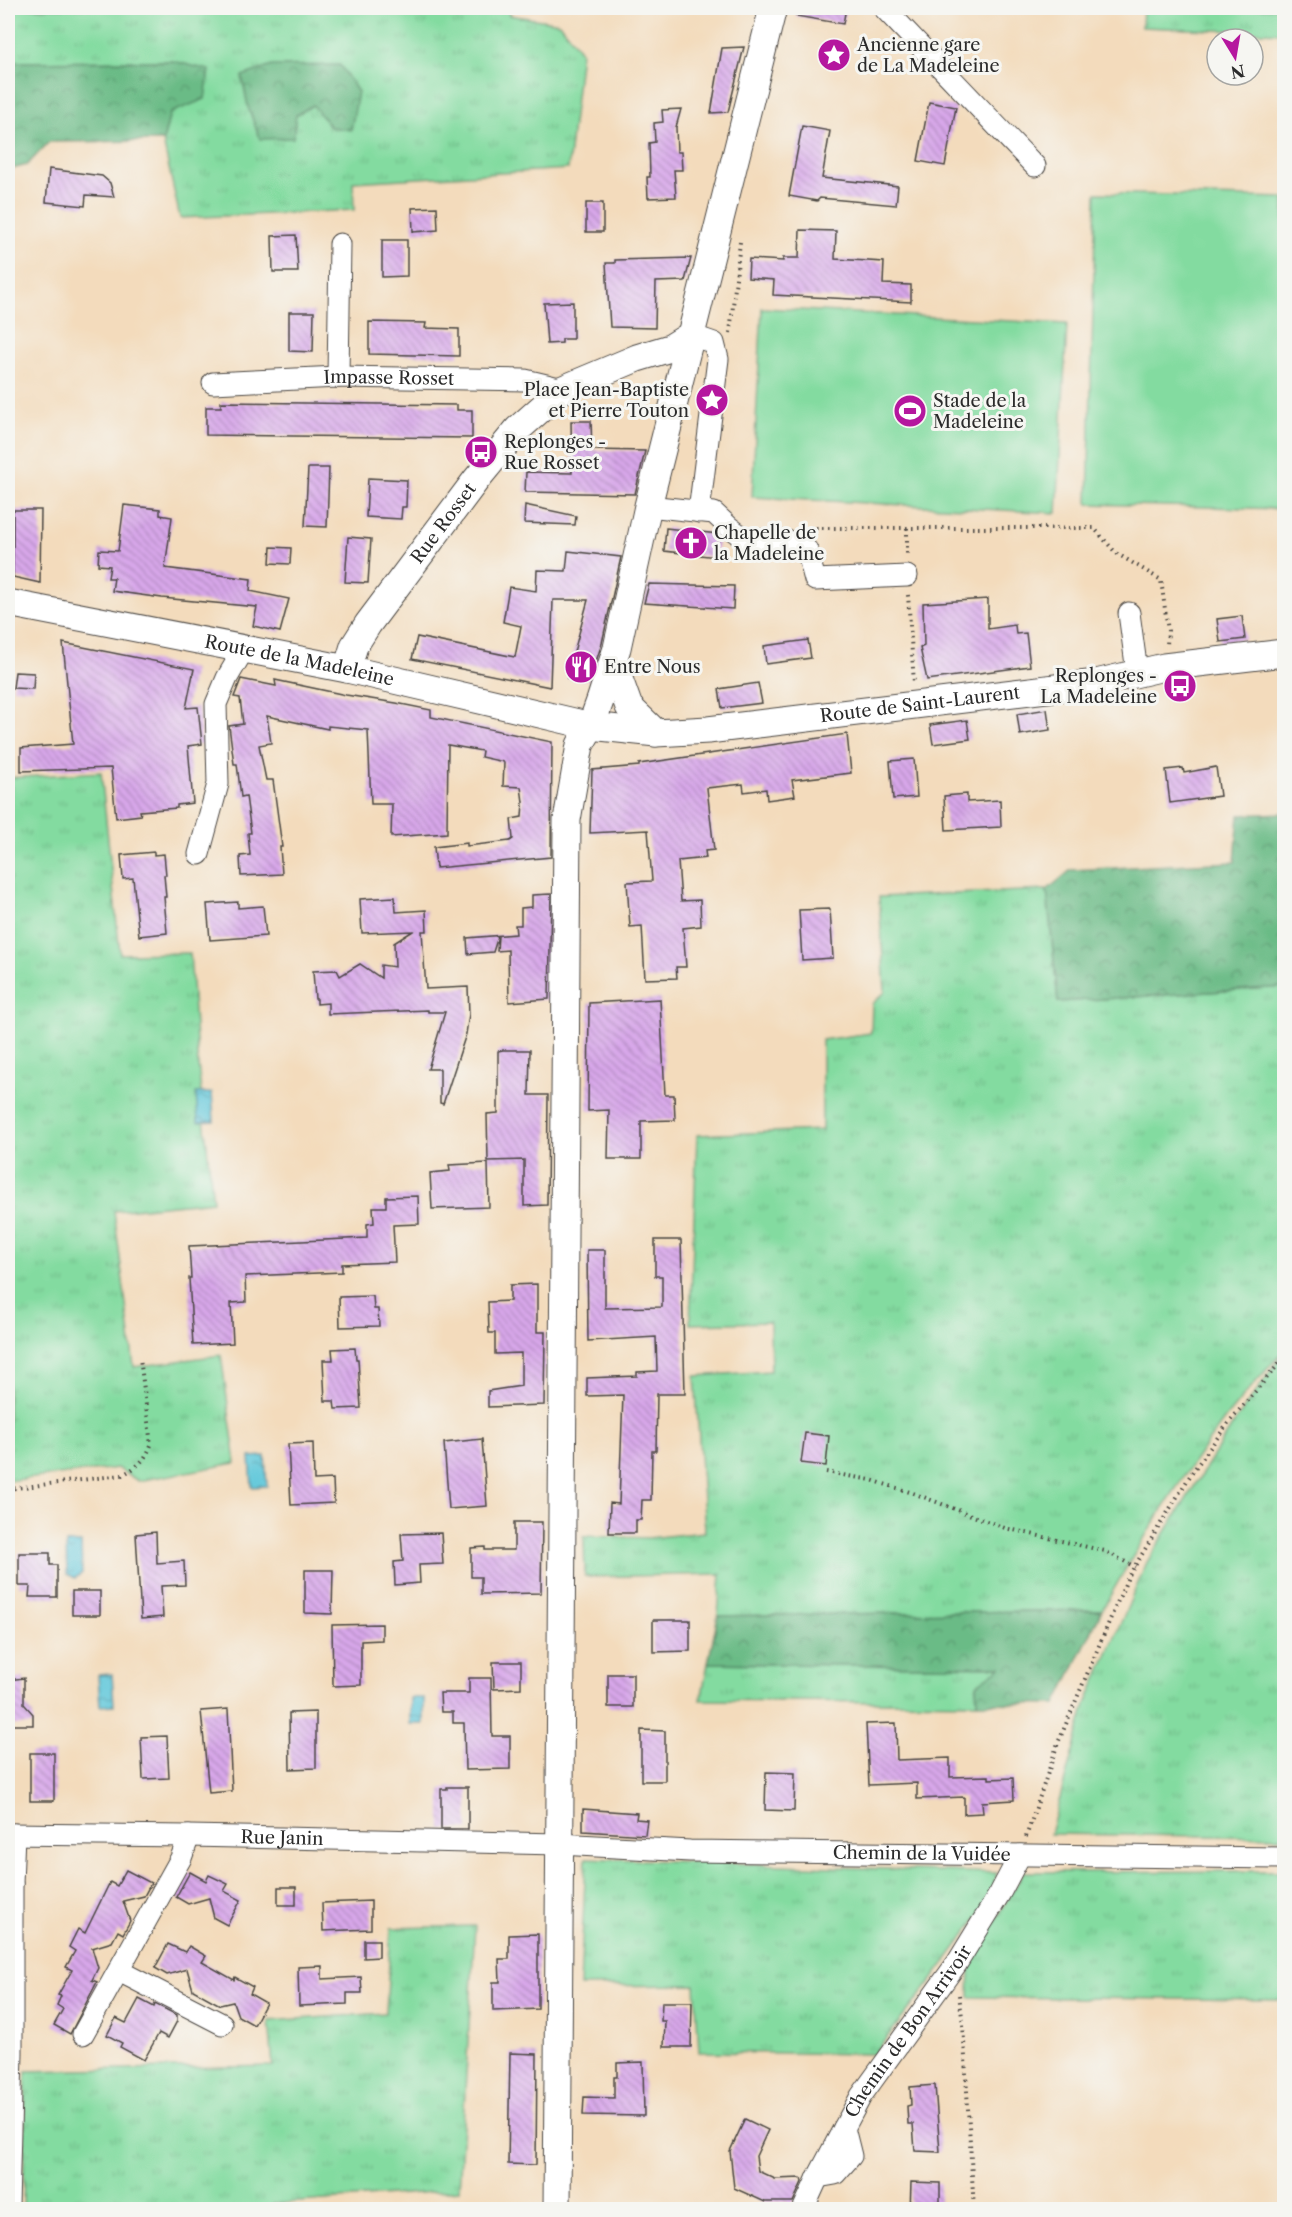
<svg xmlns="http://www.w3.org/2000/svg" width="1292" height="2217" font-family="'Libre Caslon Text',serif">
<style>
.grass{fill:url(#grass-tufts);stroke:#578366;stroke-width:1.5}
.forest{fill:url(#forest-crowns);stroke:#4a7358;stroke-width:1.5}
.park{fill:#83dba0;stroke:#578366;stroke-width:1.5}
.water{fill:url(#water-ripples);stroke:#447982;stroke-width:1.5}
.building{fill:url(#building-back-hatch)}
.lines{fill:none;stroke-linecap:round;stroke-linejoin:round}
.minor-casing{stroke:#494541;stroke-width:23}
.major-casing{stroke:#494541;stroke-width:29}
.path{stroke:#494541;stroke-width:4;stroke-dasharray:1.5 4.5;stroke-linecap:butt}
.minor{stroke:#fff;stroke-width:21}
.major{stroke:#fff;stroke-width:27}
.labels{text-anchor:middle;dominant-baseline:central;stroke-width:6;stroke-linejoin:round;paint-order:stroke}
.poi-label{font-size:18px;fill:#2b2b2b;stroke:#f6f6f2;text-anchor:start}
.street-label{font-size:18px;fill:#2b2b2b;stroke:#f6f6f2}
</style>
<defs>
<pattern id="grass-tufts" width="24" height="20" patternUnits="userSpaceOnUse" patternTransform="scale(1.5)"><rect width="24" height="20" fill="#83dba0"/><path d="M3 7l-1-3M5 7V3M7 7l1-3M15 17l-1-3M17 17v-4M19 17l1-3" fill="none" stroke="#71bc8a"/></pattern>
<pattern id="forest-crowns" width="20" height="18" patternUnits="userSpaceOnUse" patternTransform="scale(1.5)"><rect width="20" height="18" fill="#6abb86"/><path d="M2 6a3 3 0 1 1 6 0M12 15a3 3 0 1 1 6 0" fill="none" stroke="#57986e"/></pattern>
<pattern id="water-ripples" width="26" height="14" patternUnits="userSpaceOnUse" patternTransform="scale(1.5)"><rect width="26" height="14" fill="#5ec7da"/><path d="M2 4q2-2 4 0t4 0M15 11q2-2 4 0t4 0" fill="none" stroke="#4ea2b1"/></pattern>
<pattern id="building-back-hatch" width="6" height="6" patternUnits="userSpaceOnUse" patternTransform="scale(1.5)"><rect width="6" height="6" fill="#d8a7ea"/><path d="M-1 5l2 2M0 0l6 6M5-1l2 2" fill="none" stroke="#af88be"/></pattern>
</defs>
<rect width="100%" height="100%" fill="#f6f6f2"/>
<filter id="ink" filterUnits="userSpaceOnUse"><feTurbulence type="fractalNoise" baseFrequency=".0167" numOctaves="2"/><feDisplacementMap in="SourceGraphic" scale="12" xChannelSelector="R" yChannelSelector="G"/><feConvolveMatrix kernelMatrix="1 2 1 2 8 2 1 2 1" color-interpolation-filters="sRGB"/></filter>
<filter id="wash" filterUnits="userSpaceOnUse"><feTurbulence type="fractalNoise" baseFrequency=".008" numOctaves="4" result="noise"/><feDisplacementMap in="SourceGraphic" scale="24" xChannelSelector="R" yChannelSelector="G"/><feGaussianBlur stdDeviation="1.35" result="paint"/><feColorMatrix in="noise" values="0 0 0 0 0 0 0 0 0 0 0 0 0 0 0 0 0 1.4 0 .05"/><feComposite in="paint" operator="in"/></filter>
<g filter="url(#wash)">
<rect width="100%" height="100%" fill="#f3dbbc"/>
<!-- grass -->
<g class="grass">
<polygon points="8,8 508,8 509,15 560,23 581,52 568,169 353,182 354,210 180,218 163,141 170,113 173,61 8,62"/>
<polygon points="1143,8 1284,8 1284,33 1142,27"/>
<polygon points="101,772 120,954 190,953 197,1055 213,1201 114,1211 134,1367 221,1355 236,1463 138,1481 117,1468 8,1481 8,778"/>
<path d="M1047,890L1058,1002L1284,987V1350C1264,1373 1243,1396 1224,1420C1179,1480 1139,1544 1102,1610L718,1616L721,1574L585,1577L584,1536L648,1538L705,1532L695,1376L771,1371L770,1322L690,1324L697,1135L822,1130V1040L871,1033L872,1004L885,992L879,897Z"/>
<polygon points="1284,1352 1284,1837 1050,1834 1086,1704 1147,1562 1233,1424"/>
<polygon points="708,1663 1002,1667 976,1685 977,1703 701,1700"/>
<polygon points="586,1858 997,1873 989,1902 929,1984 874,2054 699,2052 695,1985 580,1986"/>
<polygon points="1284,1871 1284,2000 969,1997 970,1963 1024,1872"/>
<polygon points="475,1926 459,2190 273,2204 273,2210 23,2209 26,2071 273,2066 269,2021 386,2013 391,1928"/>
</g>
<!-- forest -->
<g class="forest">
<polygon points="173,61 209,70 205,99 170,113 163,141 49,142 27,165 8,170 8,62"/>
<polygon points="340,65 358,92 351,130 330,127 313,105 296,115 293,138 260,139 248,107 242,76 272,66"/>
<polygon points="1284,813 1284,987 1058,1002 1047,890 1071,870 1235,862 1239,815"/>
<polygon points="1102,1610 1056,1704 977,1703 976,1685 1001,1667 708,1663 718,1616"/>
</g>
<!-- park -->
<g class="park">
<polygon points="1096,193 1284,198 1284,509 1088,504"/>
<polygon points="762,308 1067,324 1057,513 752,497"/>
</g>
<!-- water -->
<g class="water">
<polygon points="196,1093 212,1093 214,1121 198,1122"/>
<polygon points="265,1456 267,1486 252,1487 250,1457"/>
<polygon points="66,1543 81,1543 82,1573 75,1578 67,1574"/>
<polygon points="112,1674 114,1705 100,1706 98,1675"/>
<rect x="410" y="1698" width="14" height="26"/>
</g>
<g id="blocks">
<!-- building -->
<g class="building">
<polygon points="797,8 846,8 843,24 796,16"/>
<polygon points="744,47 728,112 711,113 722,48"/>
<polygon points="929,102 956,107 945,166 918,161"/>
<polygon points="681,109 676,127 677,152 681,152 682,170 674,170 676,197 648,198 647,177 650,177 649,143 655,142 654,123 663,122 662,110"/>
<polygon points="802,126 830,131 822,178 898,186 896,205 820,198 817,201 789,196"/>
<polygon points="49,169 102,176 110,183 114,197 86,195 85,206 46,202"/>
<rect x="586" y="203" width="17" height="29"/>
<polygon points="437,207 438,230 413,232 412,208"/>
<polygon points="800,230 836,231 835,259 884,262 883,284 911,285 911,302 773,295 774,280 748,278 749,259 783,261 783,258 799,258"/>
<polygon points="296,235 298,272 273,272 272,236"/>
<polygon points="382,240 407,240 407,276 382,277"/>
<polygon points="691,258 685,281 656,282 655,328 610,327 606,263 615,263 615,260"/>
<polygon points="573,302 573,339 562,339 562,343 547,344 544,303"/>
<polygon points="289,312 314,312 313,352 289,351"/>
<polygon points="369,322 426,323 425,328 459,329 459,356 369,354"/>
<polygon points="221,402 457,405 457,410 472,410 472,438 206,435 206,407 221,407"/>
<polygon points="571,421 591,421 592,450 645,451 635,494 525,492 526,472 572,473"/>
<polygon points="308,468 329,468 327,527 305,526"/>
<polygon points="368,478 407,480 406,507 402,507 401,519 366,517"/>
<polygon points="124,505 160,509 160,515 172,517 165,568 251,579 250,591 289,599 280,632 253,626 257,607 162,598 112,591 114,578 108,578 110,566 98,565 99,550 118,551"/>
<polygon points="525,505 576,516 575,525 524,523"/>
<polygon points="13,510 41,510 40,583 13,577"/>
<polygon points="666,528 718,534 717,557 664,551"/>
<polygon points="348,537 371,539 368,583 345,582"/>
<polygon points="271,547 291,548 290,564 270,563"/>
<polygon points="568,551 621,557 602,643 590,680 567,678 588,600 553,600 550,687 412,659 417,637 515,657 521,626 503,622 509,587 536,591 537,570 566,571"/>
<polygon points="649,584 734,586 733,609 644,603"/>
<polygon points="988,599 988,629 1015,625 1016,634 1026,633 1030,666 927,680 920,648 924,646 923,603"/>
<polygon points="1242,616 1245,639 1220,642 1217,619"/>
<polygon points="808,640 811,658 766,664 764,646"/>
<polygon points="63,643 194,669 186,708 198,707 202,744 188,746 193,803 177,805 177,808 140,811 141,815 116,818 111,768 21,771 21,748 73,744"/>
<polygon points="15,672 34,673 33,689 13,688"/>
<polygon points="241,679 276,686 275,680 346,695 396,703 431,710 431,717 552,742 551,857 436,868 434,847 467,843 467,846 510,841 513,839 511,819 522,817 523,802 521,787 503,786 504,762 481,757 482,751 448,745 447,833 391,837 392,804 371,804 368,730 328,726 328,729 267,716 271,743 259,745 266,780 273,780 282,847 280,847 282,874 241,876 240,856 250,855 248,833 251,833 246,796 241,797 237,764 234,764 229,726 243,724 240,698 234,697"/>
<polygon points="758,683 762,703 722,708 719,689"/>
<polygon points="1047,709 1050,730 1020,735 1017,714"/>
<polygon points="967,720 970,739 933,744 930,725"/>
<polygon points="847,734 851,773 792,780 795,796 767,800 766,789 744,792 743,784 707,788 714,850 705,851 706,858 678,861 681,901 700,900 701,926 683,928 686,967 676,967 677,978 645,979 642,926 630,927 627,882 652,881 648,830 590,833 592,770 639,766 639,764"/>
<polygon points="914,759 917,797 893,799 890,761"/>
<polygon points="1216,767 1220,796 1170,803 1166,770 1183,768 1184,773"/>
<polygon points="967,794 967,802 1000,800 1001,827 946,830 944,796"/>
<polygon points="154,852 154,855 164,854 166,875 164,875 166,897 164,897 167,933 139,936 133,878 123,879 121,855"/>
<polygon points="551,894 549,999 509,1002 508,950 497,951 498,936 493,952 468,954 467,938 516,934 515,925 521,925 521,908 532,907 532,895"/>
<polygon points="395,897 396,912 426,910 427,931 422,931 426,989 468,987 469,1014 466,1034 443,1104 440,1103 440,1069 428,1069 445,1012 428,1012 428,1010 328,1014 328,1003 317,1004 317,999 315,999 313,971 337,970 340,976 360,964 381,978 381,965 395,967 394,943 413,931 362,933 360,899"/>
<polygon points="238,902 238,908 263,906 266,936 210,940 207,904"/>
<polygon points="830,909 833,958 802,960 799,910"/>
<polygon points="660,999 665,1095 674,1095 675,1120 641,1121 641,1159 608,1159 609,1110 588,1111 589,1003"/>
<polygon points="503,1050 530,1050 529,1095 548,1095 547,1205 524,1206 524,1160 488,1161 487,1114 498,1113 498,1051"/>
<polygon points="488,1163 489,1207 432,1209 430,1173 450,1171 449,1165"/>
<polygon points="418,1196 419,1224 393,1225 395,1262 342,1264 342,1272 245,1276 246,1302 231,1303 233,1343 193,1345 189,1278 191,1278 189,1246 367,1238 367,1224 374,1223 373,1207 386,1207 386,1197"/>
<polygon points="655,1240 681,1240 685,1394 657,1394 656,1451 652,1451 651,1500 642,1500 641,1520 636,1520 636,1533 609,1533 610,1503 619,1504 623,1395 587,1396 587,1378 637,1376 637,1372 657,1371 656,1337 588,1341 587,1250 605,1250 605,1308 662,1307 662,1276 655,1276"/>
<polygon points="537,1284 537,1332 545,1332 544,1405 488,1407 488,1391 521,1386 521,1353 495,1354 495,1333 489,1333 488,1302 510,1301 510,1285"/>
<polygon points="373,1296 374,1309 378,1309 379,1326 340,1327 339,1297"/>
<polygon points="355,1348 356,1359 358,1359 361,1408 335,1409 334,1401 325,1401 323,1360 333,1360 332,1349"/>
<polygon points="805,1433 829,1436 826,1466 801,1463"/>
<polygon points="482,1439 487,1506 449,1509 444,1443"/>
<polygon points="313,1443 314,1480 333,1479 334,1503 291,1505 288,1444"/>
<polygon points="514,1522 542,1522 541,1593 481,1594 481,1577 471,1577 471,1548 485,1547 485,1550 514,1550"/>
<polygon points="156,1532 157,1563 184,1561 185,1585 161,1586 163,1617 141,1619 136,1534"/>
<polygon points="441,1533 443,1564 419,1565 420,1583 395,1585 394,1562 403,1561 401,1534"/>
<polygon points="19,1553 50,1553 50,1565 57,1565 57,1597 29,1597 30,1586 19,1586"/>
<polygon points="305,1570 333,1570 332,1614 305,1613"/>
<rect x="72" y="1591" width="28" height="24"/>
<polygon points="653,1620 690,1620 690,1651 653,1652"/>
<polygon points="382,1624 382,1640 361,1641 361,1685 333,1686 332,1625"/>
<polygon points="493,1662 521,1662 521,1688 494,1689"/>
<rect x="608" y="1674" width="25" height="33"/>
<polygon points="24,1678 24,1704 33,1714 33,1725 8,1725 8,1680"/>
<polygon points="469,1678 491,1678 492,1736 510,1736 510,1769 465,1770 464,1723 453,1723 453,1712 441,1712 440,1693 469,1693"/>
<polygon points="228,1709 232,1791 209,1793 201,1711"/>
<polygon points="316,1712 316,1768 290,1769 289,1713"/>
<polygon points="896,1723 897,1760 950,1758 950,1777 989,1776 989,1779 1013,1778 1014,1800 982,1802 983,1813 964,1814 964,1797 917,1799 917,1783 869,1785 866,1724"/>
<polygon points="641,1730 665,1731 665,1781 641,1781"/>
<polygon points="167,1736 169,1778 143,1779 141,1737"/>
<rect x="30" y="1753" width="24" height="48"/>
<polygon points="766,1772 795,1773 794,1811 765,1810"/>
<polygon points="447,1787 468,1787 468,1829 441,1829 441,1789 447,1789"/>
<polygon points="583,1809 637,1813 636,1819 647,1820 645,1835 583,1831"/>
<polygon points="126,1870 151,1883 144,1896 123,1901 130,1921 123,1934 118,1931 112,1942 92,1948 98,1968 92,1980 97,1982 70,2034 54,2025 63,2009 57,2005 61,1996 58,1995 72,1970 66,1967 75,1951 69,1947 78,1929 85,1933 110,1882 117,1886"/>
<polygon points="190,1872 206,1881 209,1875 228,1884 224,1891 241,1900 227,1925 214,1918 209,1898 188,1904 176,1897"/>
<rect x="278" y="1887" width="18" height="18"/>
<polygon points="371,1901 371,1929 323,1931 322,1903"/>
<polygon points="538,1934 538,2009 493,2011 493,1982 500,1982 499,1959 509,1959 509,1935"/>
<polygon points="364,1940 379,1940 379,1957 364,1958"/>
<polygon points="168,1944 185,1952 189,1946 206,1956 202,1962 234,1980 235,1977 253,1987 250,1994 266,2003 254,2025 238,2016 233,2002 220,2005 193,1990 187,1969 167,1975 155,1968"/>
<polygon points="322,1966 322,1979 361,1977 362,1993 347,1993 347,2004 299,2006 298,1967"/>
<polygon points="139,1999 154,2007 155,2004 177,2015 177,2021 168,2038 159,2033 144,2060 120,2047 122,2043 107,2035 116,2018 126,2023"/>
<polygon points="662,2002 692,2002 691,2047 664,2047 665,2021 661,2021"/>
<polygon points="510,2053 537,2054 536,2165 508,2164"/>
<polygon points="643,2062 644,2116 583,2115 584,2097 614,2098 614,2077 617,2077 617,2063"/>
<polygon points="935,2085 940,2152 915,2151 913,2124 908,2124 907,2106 911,2105 910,2087"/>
<polygon points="745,2119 768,2130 756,2156 758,2171 775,2179 801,2178 802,2182 793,2202 765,2202 734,2188 730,2151"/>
<polygon points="911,2182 940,2183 940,2210 910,2210"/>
</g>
</g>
</g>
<g filter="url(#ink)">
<use href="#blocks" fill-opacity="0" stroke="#494541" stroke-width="1.5"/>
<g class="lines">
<defs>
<g id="minor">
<polyline points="884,8 1035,166"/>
<polyline points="691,335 714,343 718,359 699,512"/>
<polyline points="338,377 340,244"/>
<path id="s1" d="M213,383L338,377L525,380L563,389"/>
<polyline points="648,506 714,513 729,527 745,539 795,542 807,550 815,580 907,576"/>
<polyline points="1129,613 1137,672"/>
<polyline points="199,854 218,784 216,704 227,678 244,649"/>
<path id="s2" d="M8,1834L189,1836L559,1844L690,1851L1284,1858"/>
<polyline points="8,1884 12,1884 12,2053 8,2206"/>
<polyline points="12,1884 14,1834"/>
<polyline points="119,1971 222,2024"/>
<polyline points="83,2034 181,1858 189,1836"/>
<polyline points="818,2177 835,2174 851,2156 844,2128"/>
<path id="s3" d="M803,2210L818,2177L861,2096L957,1963L1000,1893L1020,1855"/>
</g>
<g id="major">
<path id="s4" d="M8,603L347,669L591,726L656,733L708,730L1096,683L1164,667L1284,653"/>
<polyline points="613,662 629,707 656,733"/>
<path id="s5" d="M347,669L354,646L368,624L476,480L518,429L563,389L637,358L670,348L691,335"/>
<polyline points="557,2210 567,820 580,745 591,726 600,701 617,648 648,506 773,8"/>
</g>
</defs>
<!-- minor casing -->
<use href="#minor" class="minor-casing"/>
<!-- major casing -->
<use href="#major" class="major-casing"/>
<!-- path -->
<g class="path">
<polyline points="730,333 740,242"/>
<polyline points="810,528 1094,528 1116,553 1161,580 1168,631 1167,645"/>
<polyline points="907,528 907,557"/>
<polyline points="908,595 914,683"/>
<polyline points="826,1472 871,1480 913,1493 1005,1528 1105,1551 1135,1567"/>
<path d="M8,1489L122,1475C137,1467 145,1461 151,1445L140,1358"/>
<polyline points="1026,1837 1058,1743 1128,1577 1193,1471 1229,1422 1284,1358"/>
<polyline points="959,1995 963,2024 974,2210"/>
</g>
<!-- minor -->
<use href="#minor" class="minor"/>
<!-- major -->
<use href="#major" class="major"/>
</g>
</g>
<!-- icons -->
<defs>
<symbol id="sight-disc" viewBox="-11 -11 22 22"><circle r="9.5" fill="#b5179e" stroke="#f6f6f2"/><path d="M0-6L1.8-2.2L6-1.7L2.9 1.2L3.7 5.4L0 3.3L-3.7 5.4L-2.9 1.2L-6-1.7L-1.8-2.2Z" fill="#fff"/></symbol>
<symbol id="stadium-disc" viewBox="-11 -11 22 22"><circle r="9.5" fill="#b5179e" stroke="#f6f6f2"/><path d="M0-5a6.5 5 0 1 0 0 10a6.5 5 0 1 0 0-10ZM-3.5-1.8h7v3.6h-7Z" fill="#fff"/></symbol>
<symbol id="bus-disc" viewBox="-11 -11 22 22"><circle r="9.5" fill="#b5179e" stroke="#f6f6f2"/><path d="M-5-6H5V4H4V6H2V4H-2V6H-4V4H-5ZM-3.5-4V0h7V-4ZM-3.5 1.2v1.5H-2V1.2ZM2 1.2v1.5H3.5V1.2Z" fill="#fff"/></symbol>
<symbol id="church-disc" viewBox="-11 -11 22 22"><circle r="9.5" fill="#b5179e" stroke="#f6f6f2"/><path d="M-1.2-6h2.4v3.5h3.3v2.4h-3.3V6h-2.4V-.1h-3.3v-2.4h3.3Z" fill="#fff"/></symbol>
<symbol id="restaurant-disc" viewBox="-11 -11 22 22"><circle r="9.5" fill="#b5179e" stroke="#f6f6f2"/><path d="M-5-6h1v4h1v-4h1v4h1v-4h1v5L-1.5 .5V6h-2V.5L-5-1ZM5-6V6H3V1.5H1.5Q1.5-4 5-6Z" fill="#fff"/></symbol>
</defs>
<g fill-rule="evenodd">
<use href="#sight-disc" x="815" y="36" width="38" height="38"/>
<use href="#sight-disc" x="693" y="381" width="38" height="38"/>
<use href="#stadium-disc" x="891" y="392" width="38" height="38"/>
<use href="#bus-disc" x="462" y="433" width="38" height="38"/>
<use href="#church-disc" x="672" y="524" width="38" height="38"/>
<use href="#restaurant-disc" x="562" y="648" width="38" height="38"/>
<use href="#bus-disc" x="1161" y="667" width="38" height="38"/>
</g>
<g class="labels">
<!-- poi labels -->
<g class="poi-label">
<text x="857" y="45">Ancienne gare<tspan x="857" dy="21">de La Madeleine</tspan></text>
<text x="689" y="390" text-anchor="end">Place Jean-Baptiste<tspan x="689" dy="21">et Pierre Touton</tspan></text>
<text x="933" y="401">Stade de la<tspan x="933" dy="21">Madeleine</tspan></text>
<text x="504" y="442">Replonges -<tspan x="504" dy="21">Rue Rosset</tspan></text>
<text x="714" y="533">Chapelle de<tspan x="714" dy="21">la Madeleine</tspan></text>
<text x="604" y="667">Entre Nous</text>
<text x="1157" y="676" text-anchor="end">Replonges -<tspan x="1157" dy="21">La Madeleine</tspan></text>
</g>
<!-- street labels -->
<g class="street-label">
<text stroke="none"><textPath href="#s1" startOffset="176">Impasse Rosset</textPath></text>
<text stroke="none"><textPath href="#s5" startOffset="176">Rue Rosset</textPath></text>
<text stroke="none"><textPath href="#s4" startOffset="297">Route de la Madeleine</textPath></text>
<text stroke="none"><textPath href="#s4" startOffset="927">Route de Saint-Laurent</textPath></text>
<text stroke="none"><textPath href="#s2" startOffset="274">Rue Janin</textPath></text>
<text stroke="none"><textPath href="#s2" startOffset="914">Chemin de la Vuidée</textPath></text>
<text stroke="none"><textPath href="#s3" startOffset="208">Chemin de Bon Arrivoir</textPath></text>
</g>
</g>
<!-- margin -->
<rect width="1292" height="2217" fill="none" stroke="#f6f6f2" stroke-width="30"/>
<!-- north arrow -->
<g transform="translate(1235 57) rotate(169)"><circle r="28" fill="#f6f6f2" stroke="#a5a5a2" stroke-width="1.5"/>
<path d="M0-4.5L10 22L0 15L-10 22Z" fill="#b5179e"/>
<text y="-9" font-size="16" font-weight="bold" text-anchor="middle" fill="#2b2b2b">N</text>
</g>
</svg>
